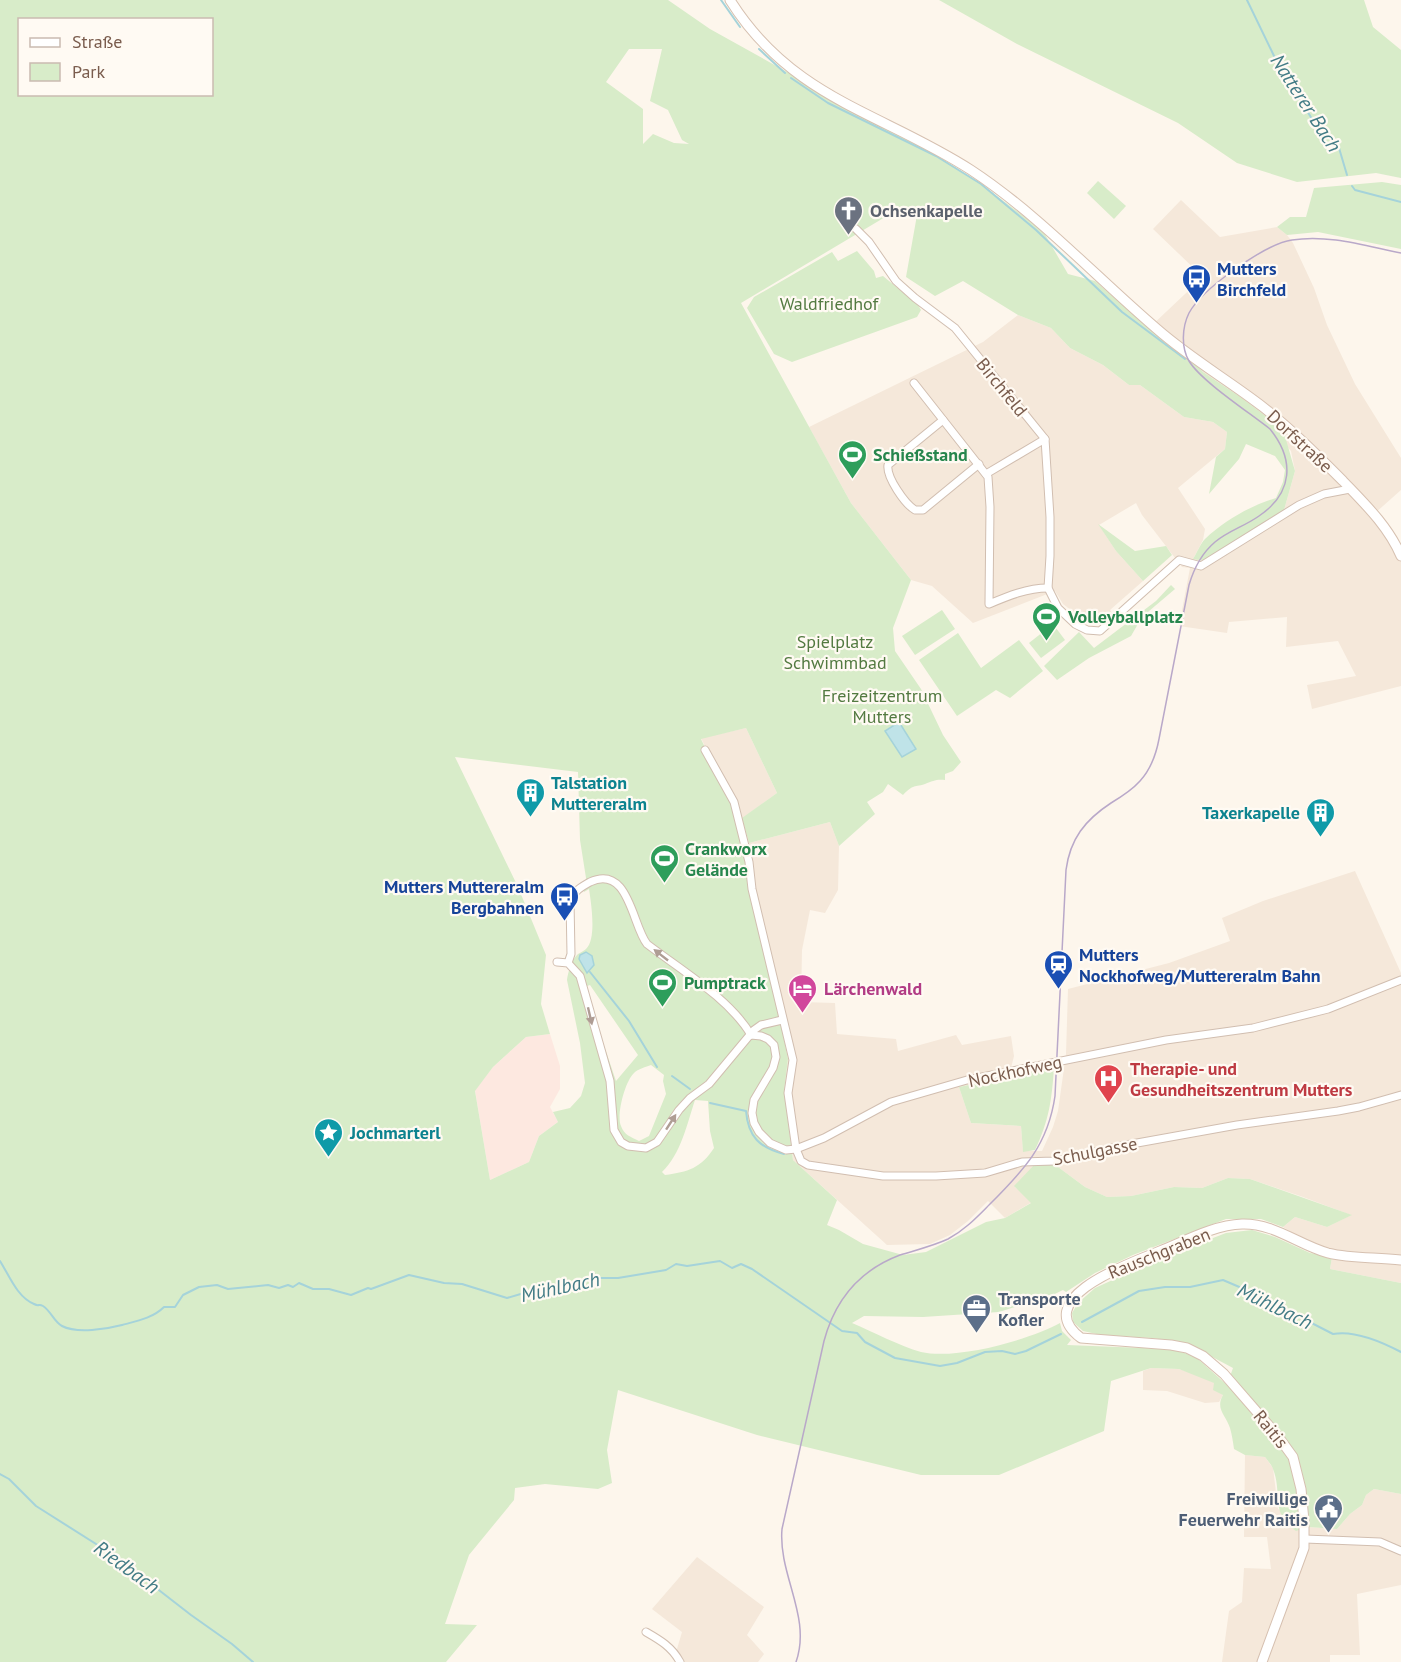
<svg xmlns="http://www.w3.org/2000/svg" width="1401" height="1662" font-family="'PT Sans',sans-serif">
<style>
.residential{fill:#f5e8da}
.commercial{fill:#fde8e0}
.green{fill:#d8ecc9;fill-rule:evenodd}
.water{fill:#bfe3e8;stroke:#a5d3da;stroke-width:1.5}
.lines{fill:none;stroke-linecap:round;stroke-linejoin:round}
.stream{stroke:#a5d3da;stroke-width:2}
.street-casing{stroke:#d1beb0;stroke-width:9}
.secondary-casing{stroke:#d6c0b0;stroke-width:11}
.street{stroke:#fff;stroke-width:7}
.secondary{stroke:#fff;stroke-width:9}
.tram{stroke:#b9a8c9;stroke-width:1.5}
.oneway{fill:#af9d94}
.labels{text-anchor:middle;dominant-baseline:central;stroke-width:4.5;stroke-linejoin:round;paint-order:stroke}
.worship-label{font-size:18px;font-weight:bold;fill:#5b616d;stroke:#fffaf3;text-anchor:start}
.transit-label{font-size:18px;font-weight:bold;fill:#164399;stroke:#fffaf3;text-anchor:start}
.park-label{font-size:18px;fill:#537a41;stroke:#fffaf3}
.street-label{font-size:18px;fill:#7a5c4d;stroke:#fffaf3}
.leisure-label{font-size:18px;font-weight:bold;fill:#27864d;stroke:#fffaf3;text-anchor:start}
.culture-label{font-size:18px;font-weight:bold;fill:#0d838f;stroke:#fffaf3;text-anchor:start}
.hotel-label{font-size:18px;font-weight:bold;fill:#b23c85;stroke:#fffaf3;text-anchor:start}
.health-label{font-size:18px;font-weight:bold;fill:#be3a42;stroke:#fffaf3;text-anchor:start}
.service-label{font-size:18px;font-weight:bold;fill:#4e5e75;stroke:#fffaf3;text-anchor:start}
.water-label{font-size:20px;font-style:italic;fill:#437c86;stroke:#fffaf3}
</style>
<rect width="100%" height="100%" fill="#fdf6ec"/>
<!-- residential -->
<g class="residential">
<polygon points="1181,200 1220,237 1277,227 1287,235 1293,243 1314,288 1327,325 1355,384 1401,458 1401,490 1374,514 1401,556 1401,686 1312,709 1307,685 1356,676 1338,641 1286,647 1287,617 1229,622 1227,633 1179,626 1190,568 1182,567 1142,515 1136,503 1099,525 1116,551 1143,581 1110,610 1112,613 1102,621 1092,623 1085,621 1063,604 1055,591 973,623 932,586 911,580 851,503 809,427 983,342 1018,315 1051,328 1070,348 1103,365 1129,385 1140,385 1184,417 1213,422 1227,432 1225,449 1178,488 1205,529 1203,540 1193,559 1284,510 1295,471 1291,451 1239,396 1203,372 1194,362 1149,328 1203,277 1153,229"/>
<polygon points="746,728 777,793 743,818 749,843 830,822 839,846 838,890 825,913 810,910 802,950 801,1002 835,1003 837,1034 896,1039 898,1051 956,1035 962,1045 1011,1036 1014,1056 1009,1076 959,1087 971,1123 1021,1126 1023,1151 1042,1151 1053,1127 1058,1111 1066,1054 1068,989 1169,963 1230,941 1222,918 1263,901 1355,871 1401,973 1401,1283 1330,1269 1332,1257 1283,1227 1295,1217 1327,1227 1351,1215 1303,1197 1250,1179 1228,1178 1202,1188 1174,1187 1131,1196 1107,1197 1085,1187 1054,1164 1015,1187 1032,1202 1005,1218 988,1201 968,1221 950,1235 930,1244 887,1245 793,1160 784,1091 788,1059 780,1012 732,804 701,738"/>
<polygon points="1151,1368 1179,1369 1194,1374 1215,1383 1223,1395 1219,1402 1205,1403 1167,1391 1143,1390 1143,1371"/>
<polygon points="1245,1455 1265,1457 1273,1468 1278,1509 1308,1527 1337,1529 1350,1514 1362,1505 1366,1495 1374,1489 1401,1494 1401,1585 1357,1594 1360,1655 1330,1655 1330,1662 1222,1662 1229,1611 1242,1602 1244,1568 1271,1569 1267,1537 1244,1537"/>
<polygon points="697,1557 764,1607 747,1635 764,1654 758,1662 680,1662 677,1649 682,1632 652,1609"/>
</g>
<!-- commercial -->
<polygon class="commercial" points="550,1034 560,1066 560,1089 550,1107 558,1122 539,1136 529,1162 490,1180 475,1090 493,1067 526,1037"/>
<!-- green -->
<g class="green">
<path d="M0,0H668L710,29L936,155L981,184L1043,231L1068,274L1095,281L1149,328L1194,362L1203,372L1239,396L1283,429L1295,471L1284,510L1206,561L1193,559C1197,553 1200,544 1205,539C1225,520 1250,506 1276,498L1283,482L1285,470L1275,456L1246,444L1239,459L1209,494L1216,457L1225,449L1227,432L1213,422L1184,417L1140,385H1129L1103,365L1070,348L1051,328L1018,315L963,281L935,296L906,277L917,215L902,207L741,303L851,503L911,580L893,628L895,651L921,689L943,735L961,762L953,771L945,774V780C936,779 933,781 925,784C912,788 914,784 903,795L888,784L883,792L867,802L875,814L839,846L830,822L749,843L742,818L777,793L746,728L701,739L732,804L744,838L788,1059L784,1091L793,1160L837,1200L827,1225L839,1230L863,1244L903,1255L926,1252L986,1222L1005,1218L1031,1203L1014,1186L1034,1165L1054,1164L1085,1187L1107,1197L1131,1196L1174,1187L1202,1188L1228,1178L1250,1179L1352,1215L1327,1227L1295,1217L1283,1227L1261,1219H1226L1133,1255L1095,1273L1066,1292L1063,1290L1036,1303L1034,1301L999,1312L923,1317L864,1316L852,1323C873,1332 900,1346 921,1352C957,1360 1029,1340 1060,1323L1062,1331L1071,1340L1067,1345L1169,1349L1185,1353L1198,1359L1227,1385L1233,1368L1186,1343L1152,1338L1101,1335L1083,1331L1073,1322L1072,1313L1078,1303L1095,1288L1161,1258L1226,1233L1252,1230L1275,1237L1310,1253L1332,1257L1330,1269L1401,1283V1494L1374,1489L1366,1495L1362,1505L1350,1514L1337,1529L1308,1527L1296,1531C1269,1512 1283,1494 1273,1469C1272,1465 1267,1460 1265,1457L1245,1455L1234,1449C1233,1442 1232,1435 1230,1428C1226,1415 1215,1409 1223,1395L1213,1390L1214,1383L1179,1369L1151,1368L1111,1381L1104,1431L999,1475H921L757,1435L618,1390L607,1450L612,1483L598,1489L545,1484L515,1488L514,1500L469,1555L445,1624L477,1625L446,1662H0ZM20,20H212V94H20ZM629,49H662L650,101L668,110L682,140L689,144L674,143L653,134L643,144V109L606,82ZM455,757L578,772L580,840L586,878L584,892L589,889C591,902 597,939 586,949C584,951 581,952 578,954C572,959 568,972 567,980L580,1043L585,1083L581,1096L570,1108L553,1112L558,1122L539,1136L529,1162L490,1180L475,1091L493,1067L526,1037L550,1034L541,1004L546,955L518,887ZM590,985L638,1055L616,1081L595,1019L587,986ZM651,1065L664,1075L663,1081L666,1094L649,1136L639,1141C631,1137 624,1135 621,1126C616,1116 625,1081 634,1073C638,1069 646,1067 651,1065ZM695,1100L708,1101L710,1131L714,1148C701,1168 688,1172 665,1175L662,1172C681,1154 687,1124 695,1100Z"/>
<polygon points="939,0 1364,0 1373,27 1401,50 1401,178 1376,173 1297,182 1237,163 1178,123 1017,44"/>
<polygon points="1098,181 1126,206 1114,219 1087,193"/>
<polygon points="1382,182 1401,185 1401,249 1318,232 1287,235 1277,227 1290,217 1306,217 1314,188"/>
<polygon points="857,251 874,271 876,278 883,276 918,305 921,310 917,317 792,362 774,354 747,308 754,297 832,252 838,261"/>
<polygon points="1098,524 1135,551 1166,546 1172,555 1143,581 1116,551"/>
<polygon points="1171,585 1175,589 1142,617 1131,636 1089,658 1057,680 1044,666 1079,632 1094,648 1156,601"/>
<polygon points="942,610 955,629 915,655 902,636"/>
<polygon points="1053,624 1065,640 1041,658 1029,643"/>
<polygon points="958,633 981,668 1019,640 1043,671 1010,698 996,690 957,716 919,660"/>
<path d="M1054,1067C1052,1099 1049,1121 1035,1150L1023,1152L1021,1126L971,1123L959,1087Z"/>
</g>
<!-- water -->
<g class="water">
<polygon points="899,722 916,749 902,757 885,731"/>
<polygon points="586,952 592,956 594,965 587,973 579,959 580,955"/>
</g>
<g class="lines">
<!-- stream -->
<g class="stream">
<polyline points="721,0 740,27"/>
<polyline points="1247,0 1276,60 1312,119 1339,148 1347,175"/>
<polyline points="759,49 785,73"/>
<polyline points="791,78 828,103 936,156 981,184 1036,230 1122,312 1185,359"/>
<polyline points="1352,186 1355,190 1401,202"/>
<polyline points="590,972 629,1021 657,1067"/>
<polyline points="672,1076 690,1089"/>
<path d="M710,1103L746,1111C748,1137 760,1148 784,1154"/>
<path d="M0,1261C9,1275 17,1297 34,1304C40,1307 38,1303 43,1306C51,1311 54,1322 62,1326C77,1334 107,1329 122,1325C137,1321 153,1318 164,1307H175L183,1295L199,1287L217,1285L228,1289L268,1285L279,1288L288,1285L293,1287L299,1283L313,1289H329L351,1295L368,1288L371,1289L409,1275L444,1283L462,1284L507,1298L524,1293L559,1289L566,1284L599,1278H618L666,1270L676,1264L687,1266L720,1261L732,1268L741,1264L752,1269L842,1331L857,1333L865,1342L895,1358L940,1366L957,1363L985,1352L1002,1351L1015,1354L1026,1351L1061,1334"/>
<path d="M1082,1322L1139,1291L1165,1287H1190L1223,1280L1251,1292L1333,1334C1354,1330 1382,1342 1401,1352"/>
<polyline points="0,1474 9,1479 36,1506 115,1556 191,1615 232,1644 253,1662"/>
</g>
<defs>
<g id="street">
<polyline points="856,229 869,242 896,281 915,298 955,328 1045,439 1050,517 1050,556 1048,588 1058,608 1075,624 1087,630 1100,631 1179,560 1201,566 1299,505 1324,494 1350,489"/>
<path d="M914,383L988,477L990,507L989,604C1008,596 1027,588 1048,588"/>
<path d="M943,420L888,465C886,477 905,504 915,510H923L979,464"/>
<polyline points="986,474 1045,439"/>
<polyline points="705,750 734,802 749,862 752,889 793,1060 788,1093 796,1149 801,1161 808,1165 883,1176 936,1176 985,1173 1022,1162 1054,1161 1126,1145 1237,1125 1338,1111 1359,1107 1401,1095"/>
<polyline points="557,962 568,963 580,976 610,1081 614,1130 621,1142 628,1146 646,1148 657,1142 679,1110 690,1098 709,1084 754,1030 761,1025 782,1020"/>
<path d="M568,963L571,954L570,901C574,891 581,887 590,882C629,864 632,925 647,944C681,970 730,999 751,1035"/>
<polyline points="751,1035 761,1036 768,1039 774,1045 776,1057 773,1068 754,1100 752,1113 754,1123 759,1132 770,1143 786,1150 796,1149 824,1138 891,1102 967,1080 1166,1040 1253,1028 1328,1009 1401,980"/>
<polyline points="1305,1539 1380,1542 1401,1551"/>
<path d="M646,1632C660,1640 672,1647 680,1662"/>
</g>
<g id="secondary">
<path d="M730,0C792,99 881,112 971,170C1038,214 1096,277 1157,329C1190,358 1228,380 1263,407C1292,430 1317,455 1343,481C1365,504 1388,526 1401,556"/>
<path d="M1262,1662L1304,1548V1521L1301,1489L1293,1457L1277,1435L1224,1374L1203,1356L1187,1348L1171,1345L1081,1338C1028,1298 1133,1262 1160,1251C1185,1241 1214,1225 1242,1224C1274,1223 1299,1245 1328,1253C1352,1259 1376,1257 1401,1260"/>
</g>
</defs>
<!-- street casing -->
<use href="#street" class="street-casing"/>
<!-- secondary casing -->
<use href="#secondary" class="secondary-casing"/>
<!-- street -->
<use href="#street" class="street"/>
<!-- secondary -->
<use href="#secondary" class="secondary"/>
<!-- tram -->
<path class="tram" d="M796,1662C812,1617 778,1575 782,1529L824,1341C835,1300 860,1270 900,1255C916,1250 933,1246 948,1239C965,1230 977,1217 990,1204C1024,1170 1048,1145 1055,1096L1066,870C1070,839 1085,820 1111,803C1121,797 1132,790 1140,781C1151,769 1156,755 1159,739L1189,585C1194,568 1202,553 1215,542C1228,531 1245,526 1259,516C1293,493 1295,460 1270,429C1250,413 1201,381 1189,361C1181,348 1182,327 1189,313C1202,289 1265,244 1292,240C1328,234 1366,246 1401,253"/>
</g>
<!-- one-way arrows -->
<defs><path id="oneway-solid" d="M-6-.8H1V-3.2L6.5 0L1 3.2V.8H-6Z" transform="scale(1.5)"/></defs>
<g class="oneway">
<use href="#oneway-solid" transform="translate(661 955) rotate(-142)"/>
<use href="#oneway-solid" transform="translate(590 1016) rotate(77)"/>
<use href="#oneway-solid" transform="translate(671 1122) rotate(-57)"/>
</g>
<!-- icons -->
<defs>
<symbol id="church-pin" viewBox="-11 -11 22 30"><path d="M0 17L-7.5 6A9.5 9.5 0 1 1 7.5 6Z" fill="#6b7280" stroke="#fffaf3"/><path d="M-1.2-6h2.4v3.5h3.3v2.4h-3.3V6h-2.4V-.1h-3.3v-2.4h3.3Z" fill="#fff"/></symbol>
<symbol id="bus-pin" viewBox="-11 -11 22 30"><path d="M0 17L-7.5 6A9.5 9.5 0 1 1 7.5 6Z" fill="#1a4fb4" stroke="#fffaf3"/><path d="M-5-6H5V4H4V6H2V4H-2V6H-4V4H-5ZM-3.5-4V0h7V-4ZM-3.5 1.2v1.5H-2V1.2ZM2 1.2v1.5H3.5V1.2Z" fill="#fff"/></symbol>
<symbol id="stadium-pin" viewBox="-11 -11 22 30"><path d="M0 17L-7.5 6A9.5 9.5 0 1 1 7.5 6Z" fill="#2e9e5b" stroke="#fffaf3"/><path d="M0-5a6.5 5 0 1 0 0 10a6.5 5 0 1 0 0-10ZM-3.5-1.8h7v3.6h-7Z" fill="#fff"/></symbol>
<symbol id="building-pin" viewBox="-11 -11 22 30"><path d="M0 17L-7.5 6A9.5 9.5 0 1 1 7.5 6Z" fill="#0f9aa8" stroke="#fffaf3"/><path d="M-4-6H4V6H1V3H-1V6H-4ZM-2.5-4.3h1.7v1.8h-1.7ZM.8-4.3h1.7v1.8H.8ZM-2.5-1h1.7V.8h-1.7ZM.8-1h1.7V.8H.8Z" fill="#fff"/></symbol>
<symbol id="station-pin" viewBox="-11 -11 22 30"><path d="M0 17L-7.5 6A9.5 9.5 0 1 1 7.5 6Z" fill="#1a4fb4" stroke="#fffaf3"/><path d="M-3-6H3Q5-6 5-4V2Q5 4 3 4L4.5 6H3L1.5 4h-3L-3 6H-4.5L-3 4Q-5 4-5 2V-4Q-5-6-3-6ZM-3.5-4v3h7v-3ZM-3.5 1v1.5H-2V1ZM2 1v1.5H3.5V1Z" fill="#fff"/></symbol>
<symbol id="hotel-pin" viewBox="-11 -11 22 30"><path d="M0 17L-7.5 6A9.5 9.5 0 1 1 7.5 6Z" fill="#d1479c" stroke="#fffaf3"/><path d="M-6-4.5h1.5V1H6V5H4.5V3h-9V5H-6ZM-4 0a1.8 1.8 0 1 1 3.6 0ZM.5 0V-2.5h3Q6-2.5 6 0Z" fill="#fff"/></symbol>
<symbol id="hospital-pin" viewBox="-11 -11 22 30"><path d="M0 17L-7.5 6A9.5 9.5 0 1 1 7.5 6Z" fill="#e0444e" stroke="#fffaf3"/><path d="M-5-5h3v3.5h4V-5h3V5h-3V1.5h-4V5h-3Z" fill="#fff"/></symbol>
<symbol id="sight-pin" viewBox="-11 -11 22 30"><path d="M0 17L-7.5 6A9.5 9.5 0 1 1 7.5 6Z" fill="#0f9aa8" stroke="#fffaf3"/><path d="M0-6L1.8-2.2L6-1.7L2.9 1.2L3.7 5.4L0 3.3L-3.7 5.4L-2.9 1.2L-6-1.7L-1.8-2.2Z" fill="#fff"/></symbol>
<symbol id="office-pin" viewBox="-11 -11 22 30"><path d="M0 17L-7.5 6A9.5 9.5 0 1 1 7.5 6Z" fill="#5c6f8a" stroke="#fffaf3"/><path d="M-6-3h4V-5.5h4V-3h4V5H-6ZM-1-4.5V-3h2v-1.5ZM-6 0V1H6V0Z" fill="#fff"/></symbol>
<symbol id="civic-pin" viewBox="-11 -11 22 30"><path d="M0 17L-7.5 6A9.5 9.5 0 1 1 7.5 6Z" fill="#5c6f8a" stroke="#fffaf3"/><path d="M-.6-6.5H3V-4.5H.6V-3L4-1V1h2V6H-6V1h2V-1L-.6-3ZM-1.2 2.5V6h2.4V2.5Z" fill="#fff"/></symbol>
</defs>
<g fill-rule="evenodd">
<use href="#church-pin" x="832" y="194" width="33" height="45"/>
<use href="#bus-pin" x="1180" y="262" width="33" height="45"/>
<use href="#stadium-pin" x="836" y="438" width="33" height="45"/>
<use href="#stadium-pin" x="1030" y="600" width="33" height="45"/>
<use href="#building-pin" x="514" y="776" width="33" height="45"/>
<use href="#building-pin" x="1304" y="796" width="33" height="45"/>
<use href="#stadium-pin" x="648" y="842" width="33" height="45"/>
<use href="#bus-pin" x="548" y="880" width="33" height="45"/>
<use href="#station-pin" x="1042" y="948" width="33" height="45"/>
<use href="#stadium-pin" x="646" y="966" width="33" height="45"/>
<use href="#hotel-pin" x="786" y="972" width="33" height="45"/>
<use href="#hospital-pin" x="1092" y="1062" width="33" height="45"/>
<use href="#sight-pin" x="312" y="1116" width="33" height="45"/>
<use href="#office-pin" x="960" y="1292" width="33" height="45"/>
<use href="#civic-pin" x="1312" y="1492" width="33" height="45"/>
</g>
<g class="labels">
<!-- worship labels -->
<g class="worship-label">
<text x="870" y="210">Ochsenkapelle</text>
</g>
<!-- transit labels -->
<g class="transit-label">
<text x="1217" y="268">Mutters<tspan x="1217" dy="21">Birchfeld</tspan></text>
<text x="544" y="886" text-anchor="end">Mutters Muttereralm<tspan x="544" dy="21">Bergbahnen</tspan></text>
<text x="1079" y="954">Mutters<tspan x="1079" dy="21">Nockhofweg/Muttereralm Bahn</tspan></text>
</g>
<!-- park labels -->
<g class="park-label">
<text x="829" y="303">Waldfriedhof</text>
<text x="835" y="641">Spielplatz<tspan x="835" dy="21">Schwimmbad</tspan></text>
<text x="882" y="695">Freizeitzentrum<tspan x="882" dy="21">Mutters</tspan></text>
</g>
<!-- street labels -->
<g class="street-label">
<text transform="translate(1002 387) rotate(51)">Birchfeld</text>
<text transform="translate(1300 441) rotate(43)">Dorfstraße</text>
<text transform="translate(1015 1071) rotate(-12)">Nockhofweg</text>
<text transform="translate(1095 1151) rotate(-11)">Schulgasse</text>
<text transform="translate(1159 1253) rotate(-22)">Rauschgraben</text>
<text transform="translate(1271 1429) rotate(51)">Raitis</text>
</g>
<!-- leisure labels -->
<g class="leisure-label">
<text x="873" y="454">Schießstand</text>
<text x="1068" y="616">Volleyballplatz</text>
<text x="685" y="848">Crankworx<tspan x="685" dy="21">Gelände</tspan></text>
<text x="684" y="982">Pumptrack</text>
</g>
<!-- culture labels -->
<g class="culture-label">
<text x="551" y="782">Talstation<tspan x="551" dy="21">Muttereralm</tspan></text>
<text x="1300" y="812" text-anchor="end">Taxerkapelle</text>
<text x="350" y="1132">Jochmarterl</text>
</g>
<!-- hotel labels -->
<g class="hotel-label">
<text x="824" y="988">Lärchenwald</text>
</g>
<!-- health labels -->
<g class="health-label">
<text x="1130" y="1068">Therapie- und<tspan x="1130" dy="21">Gesundheitszentrum Mutters</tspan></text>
</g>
<!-- service labels -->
<g class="service-label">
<text x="998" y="1298">Transporte<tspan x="998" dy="21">Kofler</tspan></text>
<text x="1308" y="1498" text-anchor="end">Freiwillige<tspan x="1308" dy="21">Feuerwehr Raitis</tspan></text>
</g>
<!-- water labels -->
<g class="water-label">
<text transform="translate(1306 103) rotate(57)">Natterer Bach</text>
<text transform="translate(560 1287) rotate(-12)">Mühlbach</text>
<text transform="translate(1275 1306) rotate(26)">Mühlbach</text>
<text transform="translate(127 1567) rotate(36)">Riedbach</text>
</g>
</g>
<!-- legend -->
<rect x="18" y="18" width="195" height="78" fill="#fffaf3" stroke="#cabbb1" stroke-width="1.5"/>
<rect x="30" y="38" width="30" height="9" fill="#ffffff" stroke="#cabbb1" stroke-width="1.5"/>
<text x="72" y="48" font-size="18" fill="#7a5c4d">Straße</text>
<rect x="30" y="63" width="30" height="18" fill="#d8ecc9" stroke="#cabbb1" stroke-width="1.5"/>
<text x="72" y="78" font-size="18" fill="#7a5c4d">Park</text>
</svg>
